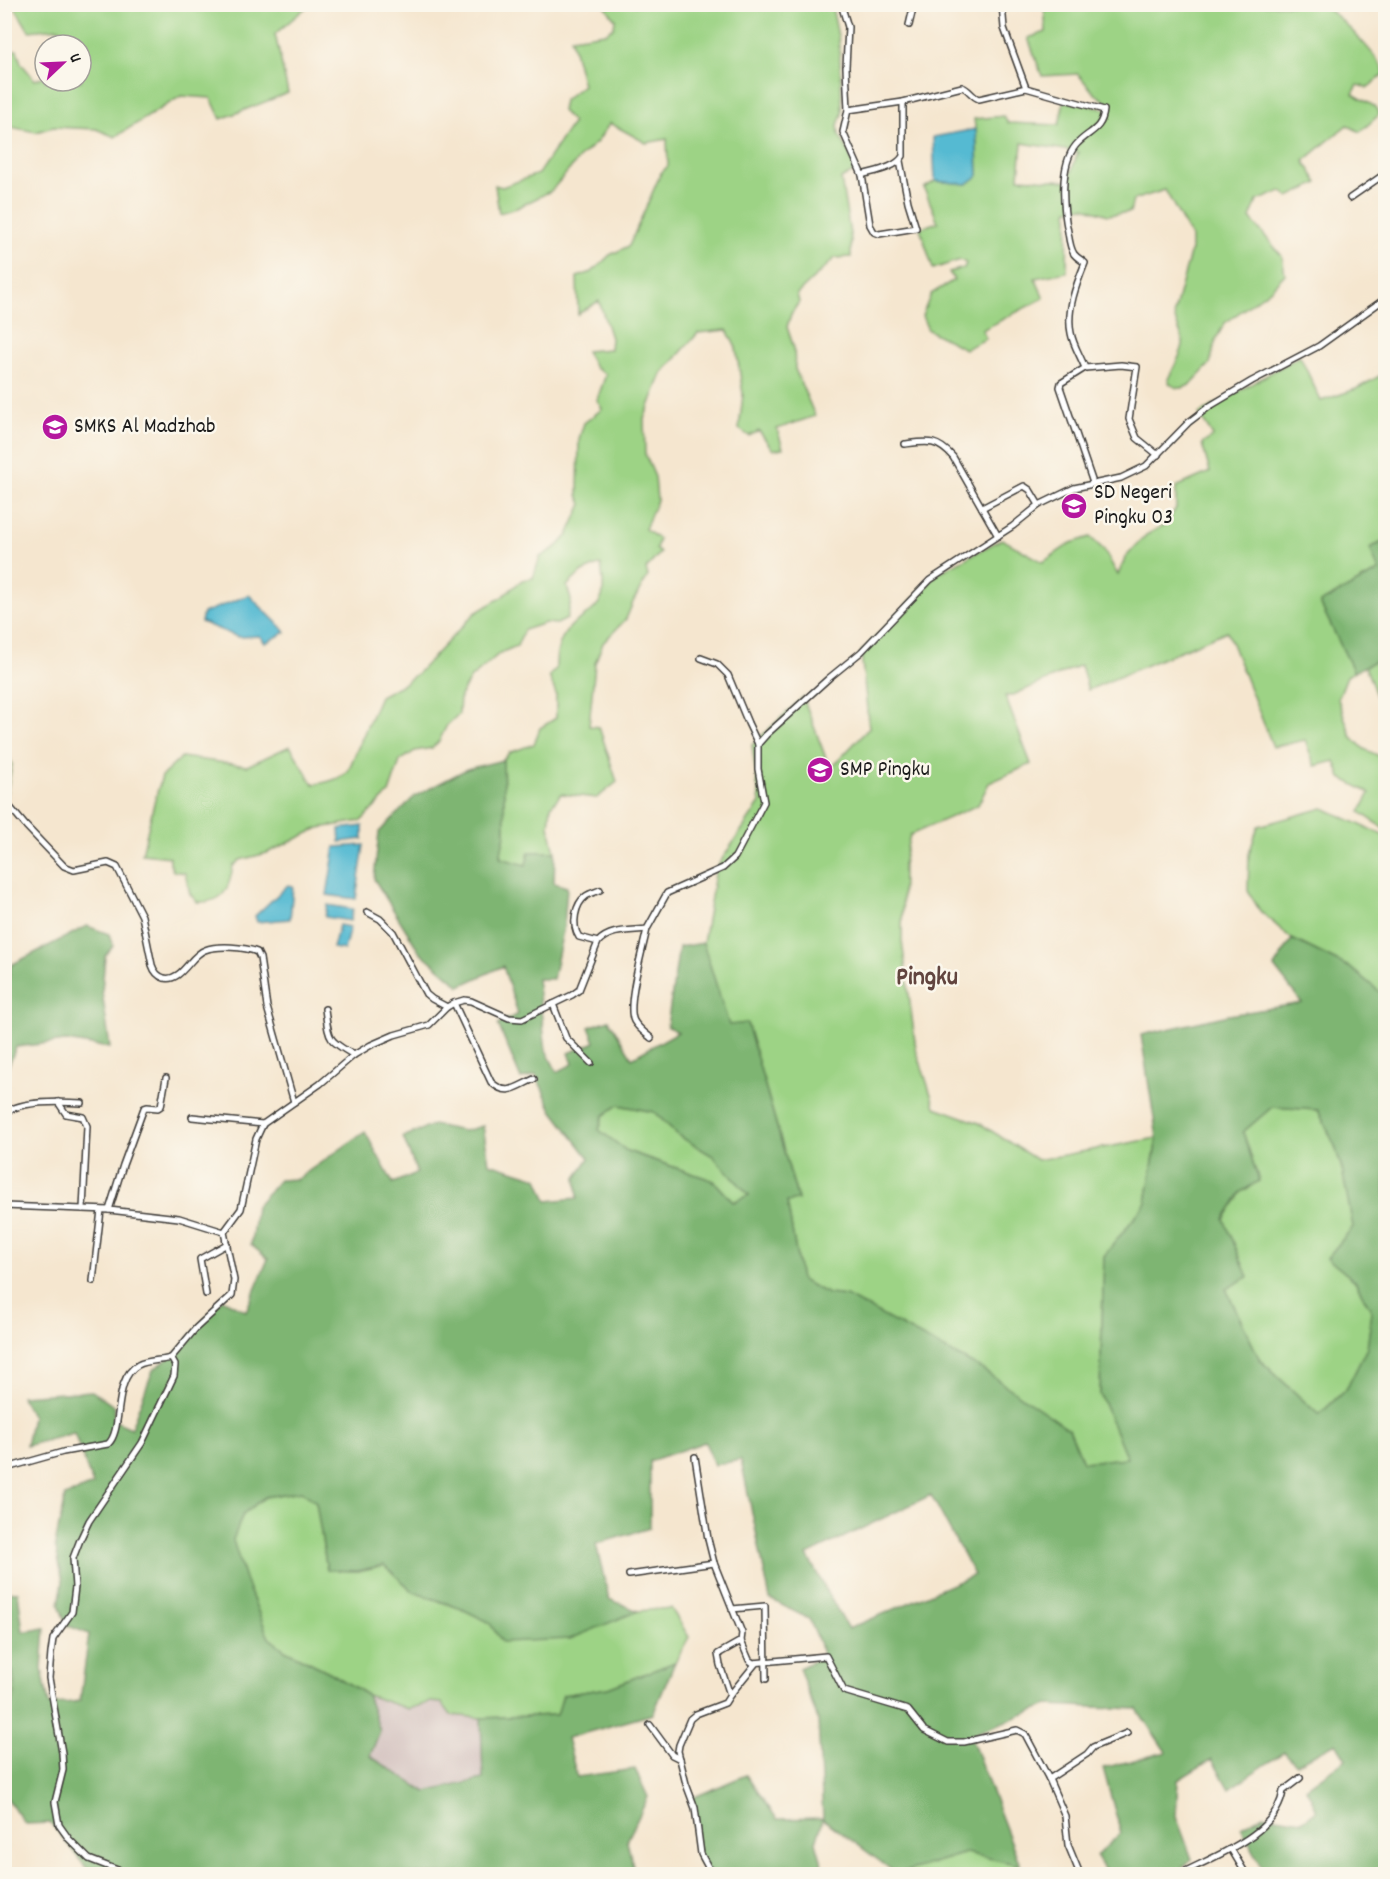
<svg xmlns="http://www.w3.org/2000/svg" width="1390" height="1879" font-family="Dekko,sans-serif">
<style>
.industrial{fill:#d1bfbd}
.green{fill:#9dd385;stroke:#5c7850;stroke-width:1.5;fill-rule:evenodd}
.forest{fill:#7eb572;stroke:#4d6847;stroke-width:1.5;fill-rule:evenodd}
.water{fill:#54bad2;stroke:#386b77;stroke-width:1.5}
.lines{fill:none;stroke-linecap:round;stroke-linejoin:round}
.minor-casing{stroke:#3d3a37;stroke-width:8}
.minor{stroke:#fff;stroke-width:5}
.labels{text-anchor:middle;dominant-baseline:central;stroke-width:5;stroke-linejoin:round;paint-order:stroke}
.poi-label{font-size:22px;fill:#1c1c1c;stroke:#fbf7ec;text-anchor:start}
.quarter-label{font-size:26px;font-weight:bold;fill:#62453f;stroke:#fbf7ec}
</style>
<rect width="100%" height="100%" fill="#fbf7ec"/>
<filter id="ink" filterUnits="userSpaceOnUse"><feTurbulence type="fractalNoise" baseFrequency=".0167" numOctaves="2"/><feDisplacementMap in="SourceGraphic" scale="12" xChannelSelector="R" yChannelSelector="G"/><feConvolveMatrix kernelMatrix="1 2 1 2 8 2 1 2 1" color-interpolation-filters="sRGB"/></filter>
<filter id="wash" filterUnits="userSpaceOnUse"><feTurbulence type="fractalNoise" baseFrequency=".008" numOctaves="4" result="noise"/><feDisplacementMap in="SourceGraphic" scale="24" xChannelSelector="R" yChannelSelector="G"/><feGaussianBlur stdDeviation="1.35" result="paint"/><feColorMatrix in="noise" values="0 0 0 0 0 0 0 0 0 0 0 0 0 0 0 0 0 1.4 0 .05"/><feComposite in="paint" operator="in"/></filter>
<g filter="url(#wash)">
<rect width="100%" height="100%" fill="#f5e6cf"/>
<!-- industrial -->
<polygon class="industrial" points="367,1695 408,1709 431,1702 442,1703 451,1715 481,1718 483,1779 426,1792 370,1756"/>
<!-- green -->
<g class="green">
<polygon points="5,4 309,4 309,5 275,34 288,93 221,119 211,98 181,96 115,137 96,129 53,127 36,132 5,126 5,52 17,50 21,63 35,80 45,76 45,81 81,81 81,45 65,45 59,28 29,31 14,6 5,7"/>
<path d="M604,5H833V12L839,41L842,106V114L838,125L839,135L849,152L855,171L841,179L851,240V257L835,258L797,294L799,302L791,314L787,327L794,348L795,369L815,416L777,429L783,448L773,450L759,431L749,436L739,429L743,394L736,348L727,330L698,333L662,374L644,419L645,454L655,477L657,500L645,529L659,539L656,549L660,553L646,569L648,576L634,600L626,619L603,643L595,663L589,726L599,727L617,782L597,798L561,794L551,806L549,826L555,852H529L526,866L500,858L505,834L503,760L509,753L534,744L540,728L556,718V694L549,676L556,669C555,653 560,637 571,626C582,616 596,612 602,597C605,588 602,573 601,564L582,572L567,586L571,600L567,619L557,624L545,623L524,630L517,646L500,653L470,679L460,696L459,714L447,725L439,741L432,748L415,751L400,761L389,793L361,821L319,828L267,853L240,860L233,866C229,890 224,903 197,902L190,894L185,873L173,871L170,863V857L142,854L154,803L162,776L182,757L247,766L290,746L313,784C325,783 339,780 348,771L380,696L403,684L419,672L475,613L502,597L522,580L533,578L540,557L558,546L568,535L582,504L578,495L579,439L584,423L602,409L597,400L606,374L595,368L586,351L610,349L611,338L599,301L578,314L577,277L592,272L610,255L629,246L661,173L668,166L667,139L646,143L610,123L597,142L582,155L551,191L517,208L499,213L495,185L502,187L538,174L573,122L562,111L564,100L583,85L571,38L605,33L614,27L615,19Z"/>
<path d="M1044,5H1322C1326,9 1332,12 1337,16C1350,28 1381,59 1385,74L1367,88L1358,85L1353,94L1374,106L1380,114L1360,132L1347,125L1304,161L1318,183L1289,197L1281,191L1257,201L1250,218L1282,256L1285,274L1270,290L1225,323L1216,339L1210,364L1190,385L1182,388H1177L1170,384L1168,379C1172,370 1184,351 1183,342C1181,332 1175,324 1174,313L1191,250V237L1165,190L1133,200L1130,212L1108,215L1084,207L1068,209L1067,272L1035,278L1044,298L982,330L986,339L965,349L928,330L922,316L931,294L954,280L949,272L964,268L966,263L960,260L933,269L920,228L938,222L924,188L935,181L967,184L978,176L977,141L974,119L1004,116L1008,123L1059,125L1064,101L1105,109L1111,105L1094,93L1078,74L1042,76L1028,38L1046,32ZM1022,143L1078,152L1068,181L1019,178Z"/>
<polygon points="1300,356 1321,401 1356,389 1385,373 1385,541 1370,548 1380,570 1320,603 1354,672 1347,676 1338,699 1351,736 1364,749 1379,756 1385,753 1385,829 1360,812 1370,793 1341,778 1335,761 1315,766 1305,740 1273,747 1227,631 1088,690 1081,665 1011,696 1005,696 1031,764 989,783 978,805 910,835 903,864 902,941 916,1049 935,1107 979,1123 1037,1160 1157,1138 1146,1203 1104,1256 1100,1394 1127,1458 1083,1462 1069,1429 846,1296 828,1294 801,1280 787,1202 798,1199 747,1023 729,1026 703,943 716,868 760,803 752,745 803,697 830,769 869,728 861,652 938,573 1002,539 1043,562 1071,543 1090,537 1104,550 1118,575 1125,558 1146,535 1166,524 1176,508 1176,487 1210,472 1202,444 1213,436 1199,414"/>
<polygon points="1385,656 1386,715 1384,716 1365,666"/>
<polygon points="5,742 12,765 5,802"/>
<polygon points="1323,808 1385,836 1385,996 1349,967 1292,939 1260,911 1248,891 1249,854 1258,826"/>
<polygon points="618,1105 654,1112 679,1136 713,1156 749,1195 733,1202 714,1181 627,1151 599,1130 603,1116"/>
<polygon points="1272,1107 1318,1110 1335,1146 1342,1169 1354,1227 1327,1258 1355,1281 1372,1312 1367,1348 1347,1388 1319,1415 1260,1360 1226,1289 1224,1219 1241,1192 1259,1181 1243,1132"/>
<polygon points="301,1491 316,1502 327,1570 358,1571 384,1565 414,1592 462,1609 489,1622 614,1620 638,1611 671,1608 689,1637 675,1662 608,1688 563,1695 558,1715 481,1718 451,1715 442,1703 431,1702 408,1709 367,1695 331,1673 285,1650 269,1638 246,1582 232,1540 243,1514 265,1497"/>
<polygon points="5,1659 13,1672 15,1693 5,1727"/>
<polygon points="966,1853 1020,1865 1024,1874 897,1874"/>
</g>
<!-- forest -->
<g class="forest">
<polygon points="1385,541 1385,656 1354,672 1320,603 1379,571 1370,548"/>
<path d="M503,760L505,834L500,858L526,865L529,852H555L554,883L567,887L564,926L553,979H537L546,1050L557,1072L573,1064L569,1053L595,1042L589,1027L609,1020L632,1058L678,1032L667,1026L679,947L703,943L729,1025L747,1023L798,1200L787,1202L801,1280L828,1294L846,1296L980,1368L1069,1429L1083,1462L1127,1458L1100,1394L1104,1256L1146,1203L1157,1138L1141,1035L1229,1015L1302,1003L1274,967L1292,939L1349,967L1385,996V1874H1266L1241,1827L1263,1815L1302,1821L1317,1810L1306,1788L1346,1759L1336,1743L1296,1764L1284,1752L1229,1789L1212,1759L1178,1780L1176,1816L1192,1859L1178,1873V1874H1107L1096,1856L1121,1833L1103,1768L1166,1752L1137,1709L1048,1705L970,1735L1020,1865L966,1853L897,1874L823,1819L816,1842L825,1874H709L697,1858L692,1798L746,1775L777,1819L823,1818L818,1720L799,1668L823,1657L819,1642L809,1619L770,1599L741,1460L714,1465L705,1442L650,1461V1528L596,1544L609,1599L638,1611L570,1639L502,1642L489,1622L462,1609L414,1592L384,1565L358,1571L327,1570L316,1502L301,1491L265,1497L243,1514L233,1540L246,1582L269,1638L285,1650L331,1673L367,1695L380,1731L370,1756L426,1792L483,1779L481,1718L557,1715L563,1695L608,1688L675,1662L653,1714L567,1738L577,1777L635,1769L648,1797L627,1841L634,1871L649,1869L650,1874H91L51,1823L25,1824L5,1795V1727L15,1693L13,1672L5,1659L4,1591L18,1592L23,1632L45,1628L42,1669L49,1705L80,1701L89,1634L66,1625L59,1604L63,1581L55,1545L65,1496L93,1485L74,1433L26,1446L32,1417L21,1396L92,1391L115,1407L113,1420L131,1428L153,1370L177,1352L222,1299L246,1311L268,1259L251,1245L256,1206L279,1180L297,1179L365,1132L393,1183L417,1173L403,1137L433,1125L464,1131L483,1126L489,1163L538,1178L547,1201L578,1198L576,1178L589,1158L552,1110L536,1075L521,1079L498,1024L518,1014L503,966L460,986L419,951L374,879L379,832L415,796L467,769ZM618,1105L654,1112L679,1136L713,1156L749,1195L733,1202L714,1181L627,1151L599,1130L603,1116ZM1272,1107L1318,1110L1335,1146L1342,1169L1353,1227L1327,1258L1355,1281L1372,1312L1367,1348L1347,1388L1319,1415L1260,1360L1226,1289L1248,1277L1224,1219L1241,1192L1259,1181L1243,1132ZM931,1495L974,1575L848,1629L807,1555Z"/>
<polygon points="87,926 109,934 113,946 105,956 102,991 110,1048 66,1041 16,1047 5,1074 5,993 11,965"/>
</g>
<!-- water -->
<g class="water">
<polygon points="976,129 978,176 967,184 935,181 933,137"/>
<polygon points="249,595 286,632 265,643 260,636 238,637 201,622 203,613"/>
<polygon points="363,826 363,839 340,842 339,829"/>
<polygon points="364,845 356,899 327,895 335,847"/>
<polygon points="288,885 293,886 290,919 257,922 255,916"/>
<polygon points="327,905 353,909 350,921 325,917"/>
<polygon points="339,925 350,927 344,950 333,948"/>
</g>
</g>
<g filter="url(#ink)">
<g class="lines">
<defs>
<g id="minor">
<polyline points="841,4 848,27 846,67 848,110 843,132 862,175 870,225 874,232 879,234 916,228 908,202 900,161"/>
<polyline points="1002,4 1004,28 1026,88"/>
<polyline points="909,25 914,4"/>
<path d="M848,110L903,102L962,87C969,89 972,97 979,99L1026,88L1104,110C1102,131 1088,131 1076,145C1059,165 1063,208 1068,232C1069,239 1070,248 1074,254C1077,258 1082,260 1085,263C1077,283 1066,310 1071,333C1073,345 1081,357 1085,368L1061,383L1060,387L1093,483"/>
<path d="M862,175C875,171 896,168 903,156V102"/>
<polyline points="1350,198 1386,173"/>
<polyline points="1085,368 1121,365 1137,367 1129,419 1137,438 1158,455"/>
<path d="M905,444C928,441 937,439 953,457L998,536"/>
<polyline points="982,508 1024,486 1030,490 1039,505"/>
<polyline points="701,658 717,664 728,675 748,723 758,744"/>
<path d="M4,800L26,826L64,866L74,870L108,863L117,867L142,916L152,965C154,971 157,976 164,978C182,982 190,955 205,950C218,945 245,947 257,952L260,958L267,1007L294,1102"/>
<polyline points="367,912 380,919 393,932 426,994 432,999 447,1007"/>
<path d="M647,929C643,949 626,1005 634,1021C638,1028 645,1033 651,1038"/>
<path d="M598,942L579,937C571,925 575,904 586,896C590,893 596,892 600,890"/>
<path d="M454,1003L491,1082C507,1097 516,1087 534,1079"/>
<polyline points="553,1004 566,1038 591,1063"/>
<path d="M325,1009C329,1039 327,1040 354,1055"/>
<polyline points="58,1102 66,1114 83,1117 87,1126 83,1209"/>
<polyline points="192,1117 263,1124"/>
<path d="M4,1118L6,1113C20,1100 63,1102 82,1103"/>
<polyline points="4,1206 109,1210 179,1218 224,1232"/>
<polyline points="109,1210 123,1165 144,1108 147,1107 158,1108 161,1106 166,1078"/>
<polyline points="93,1281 101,1210"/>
<polyline points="206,1294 200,1259 227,1244"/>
<path d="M4,1429L10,1467L63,1452L108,1444C124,1430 112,1379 138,1365C147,1360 161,1361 171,1358"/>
<polyline points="695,1457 708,1539 714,1563 742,1633 741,1641 718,1654 720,1665 730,1695 725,1703 696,1714 690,1719 679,1745 678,1751 686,1784 695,1808 701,1854 708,1867 715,1874"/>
<polyline points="629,1575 714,1563"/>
<polyline points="732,1609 765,1606 766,1679"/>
<polyline points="741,1641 749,1660 753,1663 826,1656 844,1691 908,1710 924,1730 948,1742 964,1742 1017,1730 1025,1734 1049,1779 1065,1816 1068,1845 1080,1874"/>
<polyline points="730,1695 756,1663"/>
<polyline points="650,1725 672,1755 680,1759"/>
<polyline points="1049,1779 1087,1754 1093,1747 1127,1733"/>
<polyline points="1231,1849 1246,1874"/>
<path d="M128,1874L89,1859L69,1839L59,1825L55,1802L63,1770L62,1753L49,1678L51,1653L53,1639L72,1612L75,1587L73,1558L80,1540L89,1521L142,1443L174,1376L175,1365L171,1358L196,1328L232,1295L234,1280L224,1232L241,1209L256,1139L263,1124L320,1084L354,1055L371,1045L394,1035L429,1025L447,1007L454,1003L464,1000L471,1001L509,1018L522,1019L572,995L579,990L598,942C610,929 630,931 647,929L667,893L723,868L735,857L764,802L758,769V744L766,735L829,678L861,652L930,580L1013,526L1039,505L1074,488L1121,478L1146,466L1189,422L1210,406L1252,381L1319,346L1386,298"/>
<path d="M1180,1874C1214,1856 1277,1835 1283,1791L1300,1778"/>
</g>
</defs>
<!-- minor casing -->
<use href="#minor" class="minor-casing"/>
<!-- minor -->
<use href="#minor" class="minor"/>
</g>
</g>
<!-- icons -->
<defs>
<symbol id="school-disc" viewBox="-11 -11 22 22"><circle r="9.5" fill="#b5179e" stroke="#fbf7ec"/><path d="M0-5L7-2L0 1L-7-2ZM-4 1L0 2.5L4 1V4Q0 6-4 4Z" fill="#fff"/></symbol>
</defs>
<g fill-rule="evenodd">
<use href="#school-disc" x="40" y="412" width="30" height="30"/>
<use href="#school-disc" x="1059" y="491" width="30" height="30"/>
<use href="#school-disc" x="805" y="755" width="30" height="30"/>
</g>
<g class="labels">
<!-- poi labels -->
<g class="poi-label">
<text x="74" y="427">SMKS Al Madzhab</text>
<text x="1094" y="493">SD Negeri<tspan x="1094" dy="25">Pingku 03</tspan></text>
<text x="840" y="770">SMP Pingku</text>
</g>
<!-- quarter labels -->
<g class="quarter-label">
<text x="927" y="978">Pingku</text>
</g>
</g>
<!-- margin -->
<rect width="1390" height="1879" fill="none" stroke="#fbf7ec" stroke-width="24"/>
<!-- north arrow -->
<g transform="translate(63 63) rotate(67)"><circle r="28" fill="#fbf7ec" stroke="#a29f99" stroke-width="1.5"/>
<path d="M0-4.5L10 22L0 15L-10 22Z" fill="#b5179e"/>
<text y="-9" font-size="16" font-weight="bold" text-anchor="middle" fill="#1c1c1c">U</text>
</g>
</svg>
